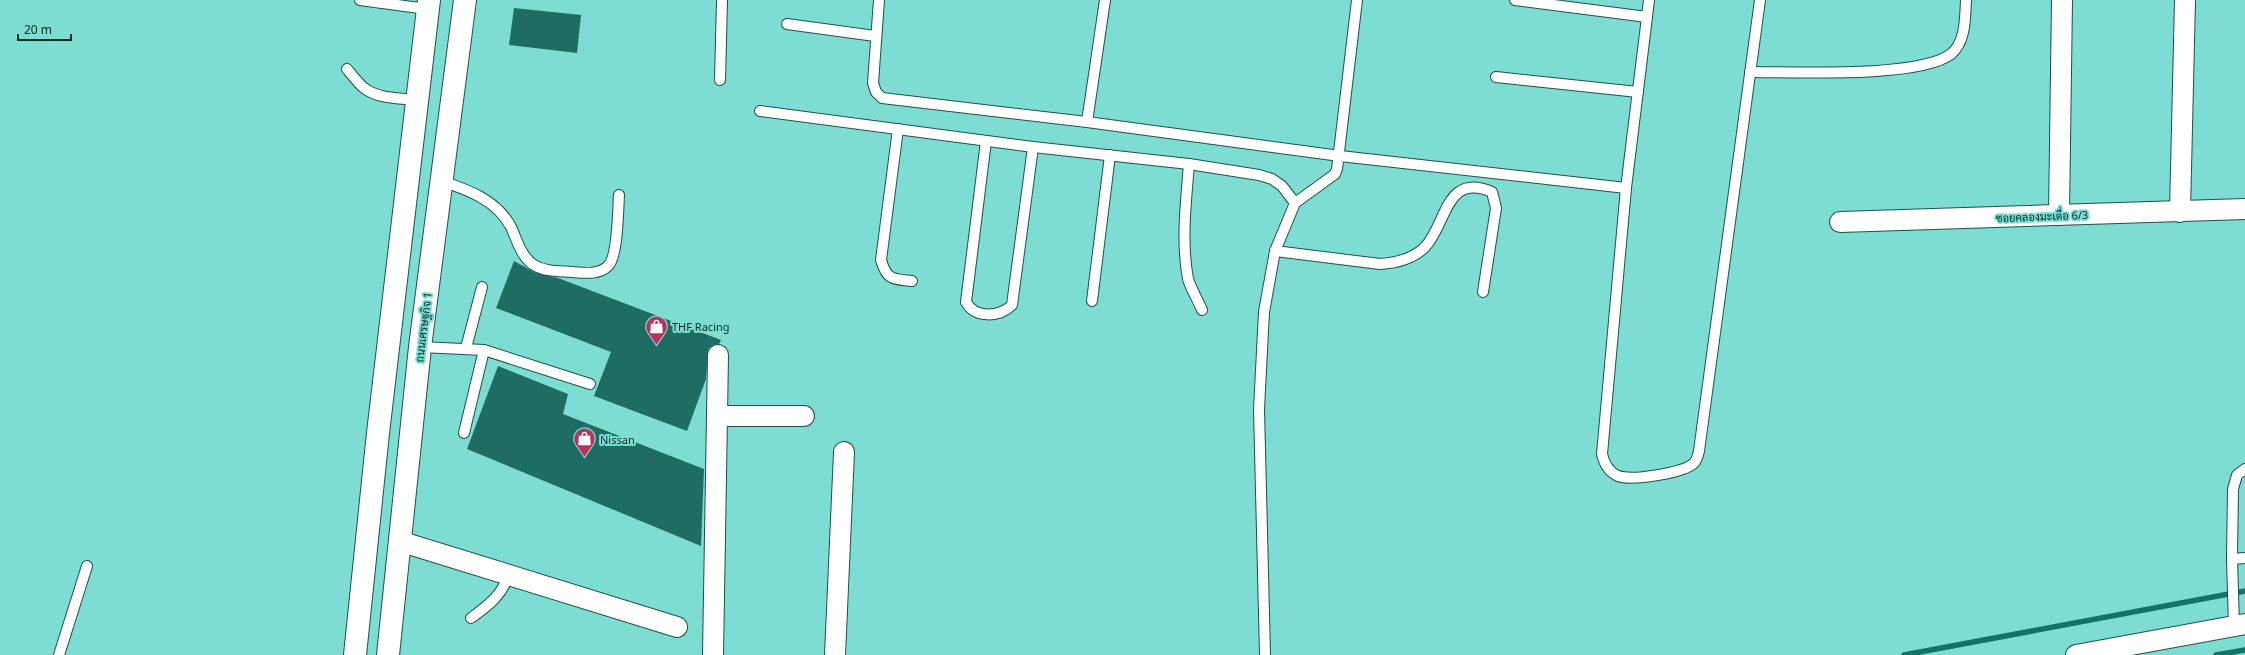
<svg xmlns="http://www.w3.org/2000/svg" width="2245" height="655" font-family="'Noto Sans',Sarabun,sans-serif">
<style>
.lines{fill:none;stroke-linecap:round;stroke-linejoin:round}
.stream{stroke:#12736b;stroke-width:5.5}
.building{fill:#1f6c65}
.service-casing{stroke:#1d514c;stroke-width:12}
.minor-casing{stroke:#1d514c;stroke-width:22}
.secondary-casing{stroke:#1d514c;stroke-width:24}
.service{stroke:#fff;stroke-width:10}
.minor{stroke:#fff;stroke-width:20}
.secondary{stroke:#fff;stroke-width:22}
.labels{text-anchor:middle;dominant-baseline:central;stroke-width:4;stroke-linejoin:round;paint-order:stroke}
.street-label{font-size:11px;fill:#022e2b;stroke:#7dddd3}
.poi-label{font-size:11px;fill:#022e2b;stroke:#7dddd3;text-anchor:start}
</style>
<rect width="100%" height="100%" fill="#7dddd3"/>
<g class="lines">
<!-- stream -->
<g class="stream">
<polyline points="1904,655 2245,591"/>
<polyline points="2216,655 2245,650"/>
</g>
</g>
<!-- building -->
<g class="building">
<polygon points="514,8 581,15 577,53 509,45"/>
<polygon points="514,261 536,273 558,278 721,340 719,344 713,345 708,349 706,379 687,431 594,396 611,352 496,308"/>
<polygon points="498,366 568,394 563,414 704,469 701,546 467,449"/>
</g>
<g class="lines">
<defs>
<g id="service">
<polyline points="360,0 427,9"/>
<polyline points="879,0 873,83 876,92 882,98 1087,122"/>
<polyline points="1105,0 1087,122 1340,156 1626,188"/>
<polyline points="1515,0 1647,17 1649,0"/>
<path d="M1647,17L1626,188L1602,454C1604,463 1609,472 1618,476C1632,481 1684,473 1694,463C1697,460 1698,455 1699,451L1760,0"/>
<polyline points="787,24 875,36"/>
<path d="M347,69C352,75 358,83 364,88C378,99 400,98 417,100"/>
<path d="M1750,72C1794,72 1920,78 1951,54C1966,42 1965,17 1966,0"/>
<polyline points="1496,77 1638,92"/>
<polyline points="720,80 722,0"/>
<polyline points="760,111 1033,147 1189,164 1259,175 1272,179 1282,186 1295,203"/>
<path d="M898,129L881,260C887,281 894,279 912,281"/>
<path d="M986,141L966,302C975,319 1000,317 1012,305L1033,147"/>
<path d="M1189,164C1186,202 1181,241 1188,279C1191,289 1198,300 1202,310"/>
<path d="M442,181C468,190 497,200 511,227C517,240 521,257 534,265C545,272 560,271 573,272C584,273 599,275 608,266C618,257 618,209 619,195"/>
<path d="M1275,251L1380,264C1396,263 1413,259 1425,247C1447,224 1445,172 1492,192L1496,208L1483,292"/>
<polyline points="1092,301 1110,155"/>
<polyline points="420,347 484,350 590,384"/>
<polyline points="466,348 482,287"/>
<polyline points="464,433 484,350"/>
<polyline points="2232,559 2245,558"/>
<path d="M471,618C489,605 501,596 509,575"/>
<polyline points="2234,626 2232,559 2233,489 2237,475 2245,469"/>
<polyline points="59,655 87,566"/>
<polyline points="1265,655 1259,409 1264,312 1275,251 1295,203 1335,174 1337,169 1357,0"/>
</g>
<g id="minor">
<polyline points="2180,212 2185,0"/>
<polyline points="2059,215 2062,0"/>
<polyline points="1840,222 2245,209"/>
<polyline points="718,416 804,416"/>
<polyline points="399,541 677,627"/>
<polyline points="713,655 718,355"/>
<polyline points="835,655 844,452"/>
<polyline points="2076,655 2245,624"/>
</g>
<g id="secondary">
<polyline points="355,655 378,433 429,0"/>
<polyline points="388,655 420,347 465,0"/>
</g>
</defs>
<!-- service casing -->
<use href="#service" class="service-casing"/>
<!-- minor casing -->
<use href="#minor" class="minor-casing"/>
<!-- secondary casing -->
<use href="#secondary" class="secondary-casing"/>
<!-- service -->
<use href="#service" class="service"/>
<!-- minor -->
<use href="#minor" class="minor"/>
<!-- secondary -->
<use href="#secondary" class="secondary"/>
</g>
<!-- icons -->
<defs>
<symbol id="shop-pin" viewBox="-11 -11 22 30"><path d="M0 17L-7.5 6A9.5 9.5 0 1 1 7.5 6Z" fill="#be2f5d" stroke="#7dddd3"/><path d="M-5-2.5h2.3a2.7 3.5 0 0 1 5.4 0H5L5.5 6h-11ZM-1.5-2.5h3a1.5 2.3 0 0 0-3 0Z" fill="#fff"/></symbol>
</defs>
<g fill-rule="evenodd">
<use href="#shop-pin" x="644" y="314" width="25" height="34"/>
<use href="#shop-pin" x="572" y="426" width="25" height="34"/>
</g>
<g class="labels">
<!-- street labels -->
<g class="street-label">
<text transform="translate(2042 216) rotate(-2)">ซอยคลองมะเดื่อ 6/3</text>
<text transform="translate(423 327) rotate(-83)">ถนนเศรษฐกิจ 1</text>
</g>
<!-- poi labels -->
<g class="poi-label">
<text x="672" y="326">THF Racing</text>
<text x="600" y="439">Nissan</text>
</g>
</g>
<!-- scale -->
<path d="M18 34v6h53v-6" fill="none" stroke="#022e2b" stroke-width="2"/>
<text x="24" y="34" font-size="12" fill="#022e2b" stroke="#7dddd3" stroke-width="3" paint-order="stroke">20 m</text>
</svg>
